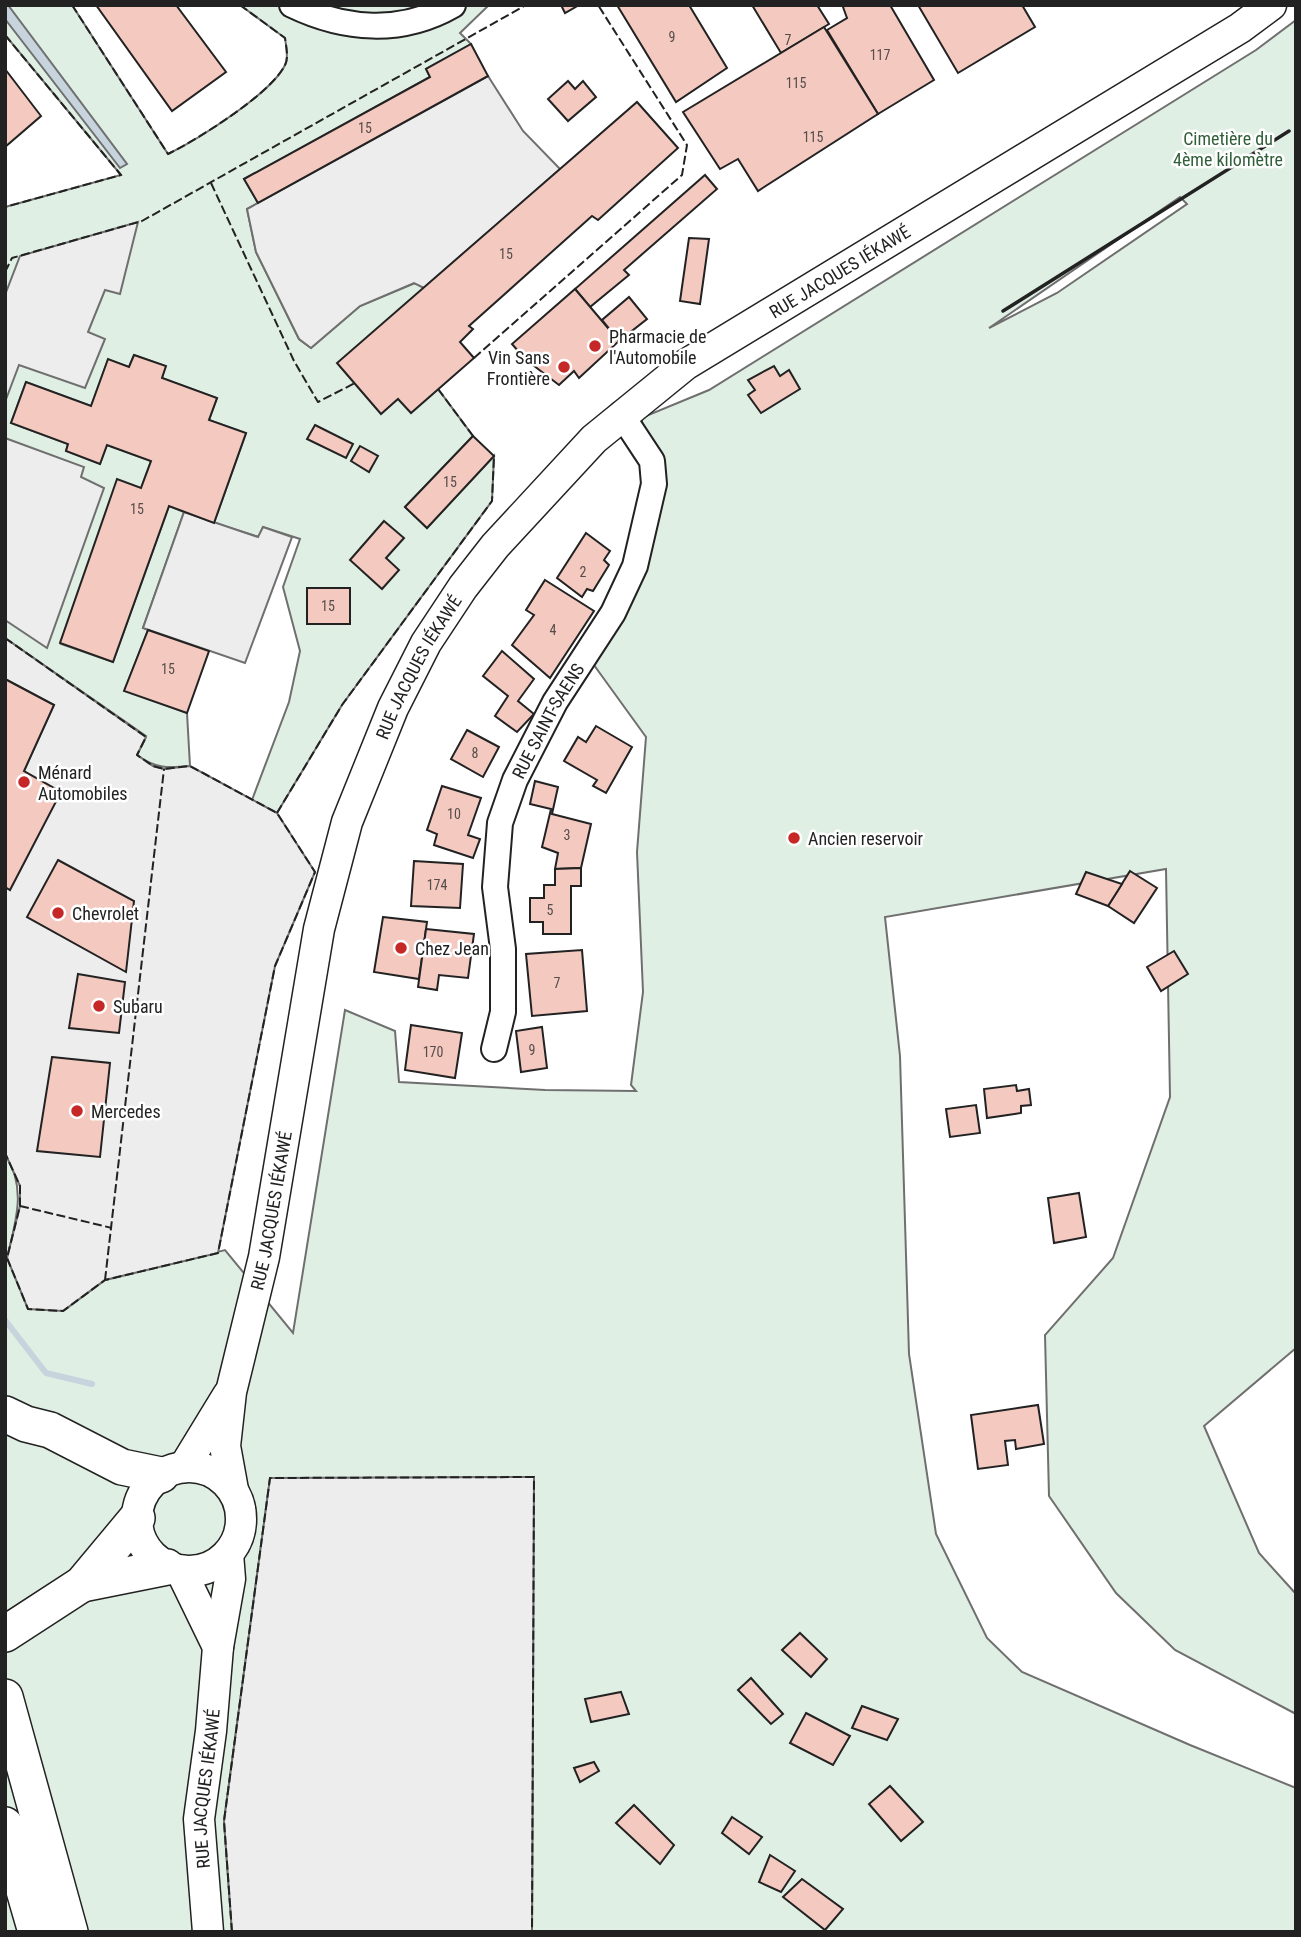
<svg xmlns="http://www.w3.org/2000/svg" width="1301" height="1937" font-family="'Roboto Condensed',sans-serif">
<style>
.green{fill:#e0efe3;stroke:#6f6f6f;stroke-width:2;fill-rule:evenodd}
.parking{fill:#ededed;stroke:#6f6f6f;stroke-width:2}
.water{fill:#c7d3dd;stroke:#6f6f6f;stroke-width:2}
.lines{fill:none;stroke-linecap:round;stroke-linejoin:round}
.stream{stroke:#c7d3dd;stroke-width:6}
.building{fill:#f3c9c0;stroke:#222;stroke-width:2}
.minor-casing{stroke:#222;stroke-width:28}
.major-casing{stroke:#222;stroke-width:33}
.highway-casing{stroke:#222;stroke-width:38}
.minor{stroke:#fff;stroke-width:24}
.major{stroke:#fff;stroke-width:30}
.highway{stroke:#fff;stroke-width:35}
.fence{stroke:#222;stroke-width:2;stroke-dasharray:9 3.5;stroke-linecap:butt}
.wall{stroke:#222;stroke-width:3.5}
.poi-dot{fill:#c62828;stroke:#fff;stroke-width:2.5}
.labels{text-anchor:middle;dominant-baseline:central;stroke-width:5;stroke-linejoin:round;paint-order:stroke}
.number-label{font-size:14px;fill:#564c4a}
.park-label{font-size:18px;fill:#2f5e38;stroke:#fff}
.street-label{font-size:18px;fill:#222;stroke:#fff}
.poi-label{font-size:18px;fill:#222;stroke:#fff;text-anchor:start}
</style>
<rect width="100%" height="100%" fill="#fff"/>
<!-- green -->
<g class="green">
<path d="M5,5H72L168,154C197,140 272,93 285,65C289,58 286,46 285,38L240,5H489L460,33L471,44L426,69L430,77L244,179L258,203L247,209L256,252L299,339L311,348L360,306L415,283L424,288L398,399L438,389L473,436L405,507L427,528L494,456L492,501L342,705L277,813L252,800L289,702L300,651L283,587L300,539L263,527L259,537L214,523L246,433L209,420L217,398L162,378L165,366L134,355L129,367L108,360L91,406L26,382L11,423L68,444L66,451L100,464L107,445L151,461L141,488L61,644L113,662L169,506L184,512L143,628L148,630L125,690L187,713L190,766C168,768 156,769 137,755L146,736L5,638V207L121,175L5,35Z"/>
<path d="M1296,20V1348L1204,1426L1259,1553L1296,1594V1714L1175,1650L1116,1593L1049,1496L1045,1335L1113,1258L1170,1097L1166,869L885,917L900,1056L909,1354L936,1534L987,1638L1022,1672L1190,1745L1296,1788V1932H532L533,1477L270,1479L224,1821L232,1932H5V1153C27,1189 16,1220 7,1258L63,1311L105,1280L225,1250L293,1333L345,1010L395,1031L399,1082L545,1090L636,1091L631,1085L643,992L637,852L646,737L586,654L613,613L652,461L641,418L709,390L1256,50ZM1180,197L1187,204L1057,293L989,328Z"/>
</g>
<!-- parking -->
<g class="parking">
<polygon points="488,76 523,131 560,169 424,288 414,283 360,306 311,348 299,339 256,252 247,209"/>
<polygon points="138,222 120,294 105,290 88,332 105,339 85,388 19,365 5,402 5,295 20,256"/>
<polygon points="5,438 84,467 81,477 104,488 47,648 5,620"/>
<polygon points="184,512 258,537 263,527 292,537 245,663 143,628"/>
<polygon points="5,638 146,737 137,755 153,766 164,769 190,766 277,813 315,872 275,966 218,1253 105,1280 63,1311 28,1309 7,1258 20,1206 20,1186 5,1153 5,887 9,889 24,771 54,705 5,679"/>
<polygon points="534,1477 532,1932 232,1932 224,1821 270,1478"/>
</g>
<!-- water -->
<polygon class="water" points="5,5 8,5 127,164 120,168 5,19"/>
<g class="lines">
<!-- stream -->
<polyline class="stream" points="5,1320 46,1373 92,1384"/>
</g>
<!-- building -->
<g class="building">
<polygon points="96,5 176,5 226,72 172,111"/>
<polygon points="561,5 579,5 565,13"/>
<polygon points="617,5 689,5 727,68 676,102"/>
<polygon points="752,5 817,5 829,24 781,53"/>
<polygon points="846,5 890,5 934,80 878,114 827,30 847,18 843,7"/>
<polygon points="918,5 1022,5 1035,27 958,73"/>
<polygon points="824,27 878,114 758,191 738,159 720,169 683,112"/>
<polygon points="471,44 488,76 258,203 244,179 430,77 426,69"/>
<polygon points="5,69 41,116 5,147"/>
<polygon points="568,81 575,89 583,81 596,97 568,121 548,99"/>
<polygon points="637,102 678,148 598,220 592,216 469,326 473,329 460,342 474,358 411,413 398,399 381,414 337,363"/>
<polygon points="705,175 717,189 624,270 629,275 590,307 575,289"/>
<polygon points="689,238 709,239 700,304 680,301"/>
<polygon points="575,289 619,341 579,378 574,371 559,385 525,359 512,344"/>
<polygon points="629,297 647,319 619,341 602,320"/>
<polygon points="134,355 166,366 162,378 217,398 209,420 246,433 214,523 169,506 113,662 60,643 117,479 141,488 151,461 107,445 100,464 66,451 68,444 11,423 26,382 91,406 108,359 129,367"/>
<polygon points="774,366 780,376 789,370 800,389 761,413 748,395 755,390 748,380"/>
<polygon points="315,425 353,444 346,458 307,439"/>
<polygon points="473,436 494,456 427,528 405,507"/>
<polygon points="360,446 378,456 369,472 351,461"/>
<polygon points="384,521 404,538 386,558 399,570 382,589 350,560"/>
<polygon points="586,533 610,551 604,560 609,565 593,591 587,589 582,597 557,578"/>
<polygon points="545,580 594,611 550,678 512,645 534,615 526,610"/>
<rect x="307" y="588" width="43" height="36"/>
<polygon points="148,630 209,651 187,713 124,691"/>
<polygon points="502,651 534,679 518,701 534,714 517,732 495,716 508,696 483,676"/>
<polygon points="5,679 54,705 24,771 61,792 10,890 5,887"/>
<polygon points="596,726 632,747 606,793 593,786 597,780 564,761 578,737 586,742"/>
<polygon points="467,730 499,747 483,777 451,759"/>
<polygon points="535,781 558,787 552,814 591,824 581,868 555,869 558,853 542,847 551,809 530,804"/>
<polygon points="442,786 481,798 468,835 480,839 473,858 434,845 437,834 427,830"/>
<polygon points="58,860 134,901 126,972 27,917"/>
<polygon points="414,861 463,864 460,908 411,906"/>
<polygon points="581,868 581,886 571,886 571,934 543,934 543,922 530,922 530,898 544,898 544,885 555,885 555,869"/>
<polygon points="1130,871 1157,888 1134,923 1108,906"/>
<polygon points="1086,872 1122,884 1108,906 1076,894"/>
<polygon points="383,917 427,922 419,979 374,972"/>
<polygon points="426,929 474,934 468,978 439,975 437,990 418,987"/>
<polygon points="582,950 587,1011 532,1016 526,954"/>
<polygon points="1174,951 1188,974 1161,991 1147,967"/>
<polygon points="78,974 125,982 119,1033 69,1028"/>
<polygon points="411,1025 462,1033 455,1078 405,1070"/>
<polygon points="542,1027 547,1068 521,1072 516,1031"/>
<polygon points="52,1057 110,1063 100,1157 37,1151"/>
<polygon points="1016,1085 1017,1091 1029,1089 1031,1105 1021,1106 1021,1113 987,1118 984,1089"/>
<polygon points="976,1105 980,1133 950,1137 946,1109"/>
<polygon points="1079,1193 1086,1237 1054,1243 1048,1198"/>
<polygon points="1038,1405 1044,1444 1016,1449 1015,1440 1005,1441 1008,1465 978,1469 971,1415"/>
<polygon points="800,1633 827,1659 811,1677 782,1650"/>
<polygon points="751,1678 783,1714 771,1724 738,1690"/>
<polygon points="621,1692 629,1714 591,1722 585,1699"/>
<polygon points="862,1706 898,1719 887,1740 852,1728"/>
<polygon points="806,1713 850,1736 833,1765 790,1743"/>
<polygon points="594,1762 599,1771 580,1782 574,1768"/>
<polygon points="890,1786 923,1822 901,1841 869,1804"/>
<polygon points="634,1805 674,1845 660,1864 616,1823"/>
<polygon points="732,1817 762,1837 749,1854 722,1833"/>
<polygon points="770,1855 795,1871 781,1892 759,1882"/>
<polygon points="802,1879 843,1909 825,1930 783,1897"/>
</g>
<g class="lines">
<defs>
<g id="minor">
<path d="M292,5C344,30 401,35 453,5"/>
<path id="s1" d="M494,1049L503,1012V949L495,887L500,823L515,780L555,702L613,613L635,566L654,484L652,461L621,414"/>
</g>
<g id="major">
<circle cx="189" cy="1519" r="52"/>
<polyline points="184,1467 228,1395"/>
<path id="s2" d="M233,1490L225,1446L231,1392L264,1257L319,929L347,822L393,708L426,643L463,587L495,546L594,439L685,365L1240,28L1271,5"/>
<polyline points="181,1571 218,1647"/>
<path id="s3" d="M208,1932L199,1819L211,1731L218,1647L230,1579L228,1554"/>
</g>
<g id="highway">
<polyline points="5,1414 26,1424 50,1430 122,1467 161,1475"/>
<polyline points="82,1584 167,1567"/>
<polyline points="5,1634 82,1584 137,1518"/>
<polyline points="5,1697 70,1932"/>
<polyline points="5,1825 36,1932"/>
</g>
</defs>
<!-- minor casing -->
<use href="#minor" class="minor-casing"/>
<!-- major casing -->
<use href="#major" class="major-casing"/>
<!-- highway casing -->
<use href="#highway" class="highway-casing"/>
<!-- minor -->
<use href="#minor" class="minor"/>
<!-- major -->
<use href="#major" class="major"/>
<!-- highway -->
<use href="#highway" class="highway"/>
<!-- fence -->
<g class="fence">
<path d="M72,5L168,154C198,139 271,94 285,65C289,58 286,46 285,38L240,5"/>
<polyline points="5,35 121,175 5,207"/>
<polyline points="211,183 294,361 318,402 355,383"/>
<polyline points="5,272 12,258 142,221 526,5"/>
<polyline points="474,358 682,175 687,145 598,5"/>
<polyline points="438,389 473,436"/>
<polyline points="5,638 146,737 137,755 153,766 164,769 190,766 277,813 315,872 275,966 218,1253 105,1280 63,1311 28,1309 7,1258 20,1206 20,1186 5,1153"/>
<polyline points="277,813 342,705 492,501 494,456"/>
<polyline points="20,1206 112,1228"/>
<polyline points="105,1280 164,769"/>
<polyline points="232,1932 224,1821 270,1478 534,1477 532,1932"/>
</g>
<!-- wall -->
<polyline class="wall" points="1003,311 1289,131"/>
</g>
<!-- markers -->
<g class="poi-dot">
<circle cx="595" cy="346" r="7"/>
<circle cx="564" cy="367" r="7"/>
<circle cx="24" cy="782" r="7"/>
<circle cx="794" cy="838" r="7"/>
<circle cx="58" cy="913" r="7"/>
<circle cx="401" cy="948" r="7"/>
<circle cx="99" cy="1006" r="7"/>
<circle cx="77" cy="1111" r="7"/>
</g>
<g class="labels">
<!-- number labels -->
<g class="number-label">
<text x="672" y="37">9</text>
<text x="788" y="40">7</text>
<text x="880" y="55">117</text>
<text x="796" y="83">115</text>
<text x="365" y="128">15</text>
<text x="813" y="137">115</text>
<text x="506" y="254">15</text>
<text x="450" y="482">15</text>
<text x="137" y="509">15</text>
<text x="583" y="572">2</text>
<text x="328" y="606">15</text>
<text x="553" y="630">4</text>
<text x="168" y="669">15</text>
<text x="475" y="753">8</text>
<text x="454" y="814">10</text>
<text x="567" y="835">3</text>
<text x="437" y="885">174</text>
<text x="550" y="910">5</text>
<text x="557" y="983">7</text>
<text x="532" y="1050">9</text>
<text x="433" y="1052">170</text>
</g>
<!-- park labels -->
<g class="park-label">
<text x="1228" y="138">Cimetière du<tspan x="1228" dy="21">4ème kilomètre</tspan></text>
</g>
<!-- street labels -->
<g class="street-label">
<text stroke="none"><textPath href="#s2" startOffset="1440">RUE JACQUES IÉKAWÉ</textPath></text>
<text stroke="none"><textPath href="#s2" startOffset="852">RUE JACQUES IÉKAWÉ</textPath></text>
<text stroke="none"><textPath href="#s1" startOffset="341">RUE SAINT-SAENS</textPath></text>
<text stroke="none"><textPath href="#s2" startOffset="285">RUE JACQUES IÉKAWÉ</textPath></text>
<text stroke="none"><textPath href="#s3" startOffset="144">RUE JACQUES IÉKAWÉ</textPath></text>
</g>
<!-- poi labels -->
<g class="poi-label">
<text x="609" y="336">Pharmacie de<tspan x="609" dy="21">l'Automobile</tspan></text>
<text x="550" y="357" text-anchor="end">Vin Sans<tspan x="550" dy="21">Frontière</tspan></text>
<text x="38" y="772">Ménard<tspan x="38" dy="21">Automobiles</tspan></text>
<text x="808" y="838">Ancien reservoir</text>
<text x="72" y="913">Chevrolet</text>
<text x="415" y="948">Chez Jean</text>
<text x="113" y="1006">Subaru</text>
<text x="91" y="1111">Mercedes</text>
</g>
</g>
<!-- border -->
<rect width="1301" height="1937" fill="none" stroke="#222222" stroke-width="14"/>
</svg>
